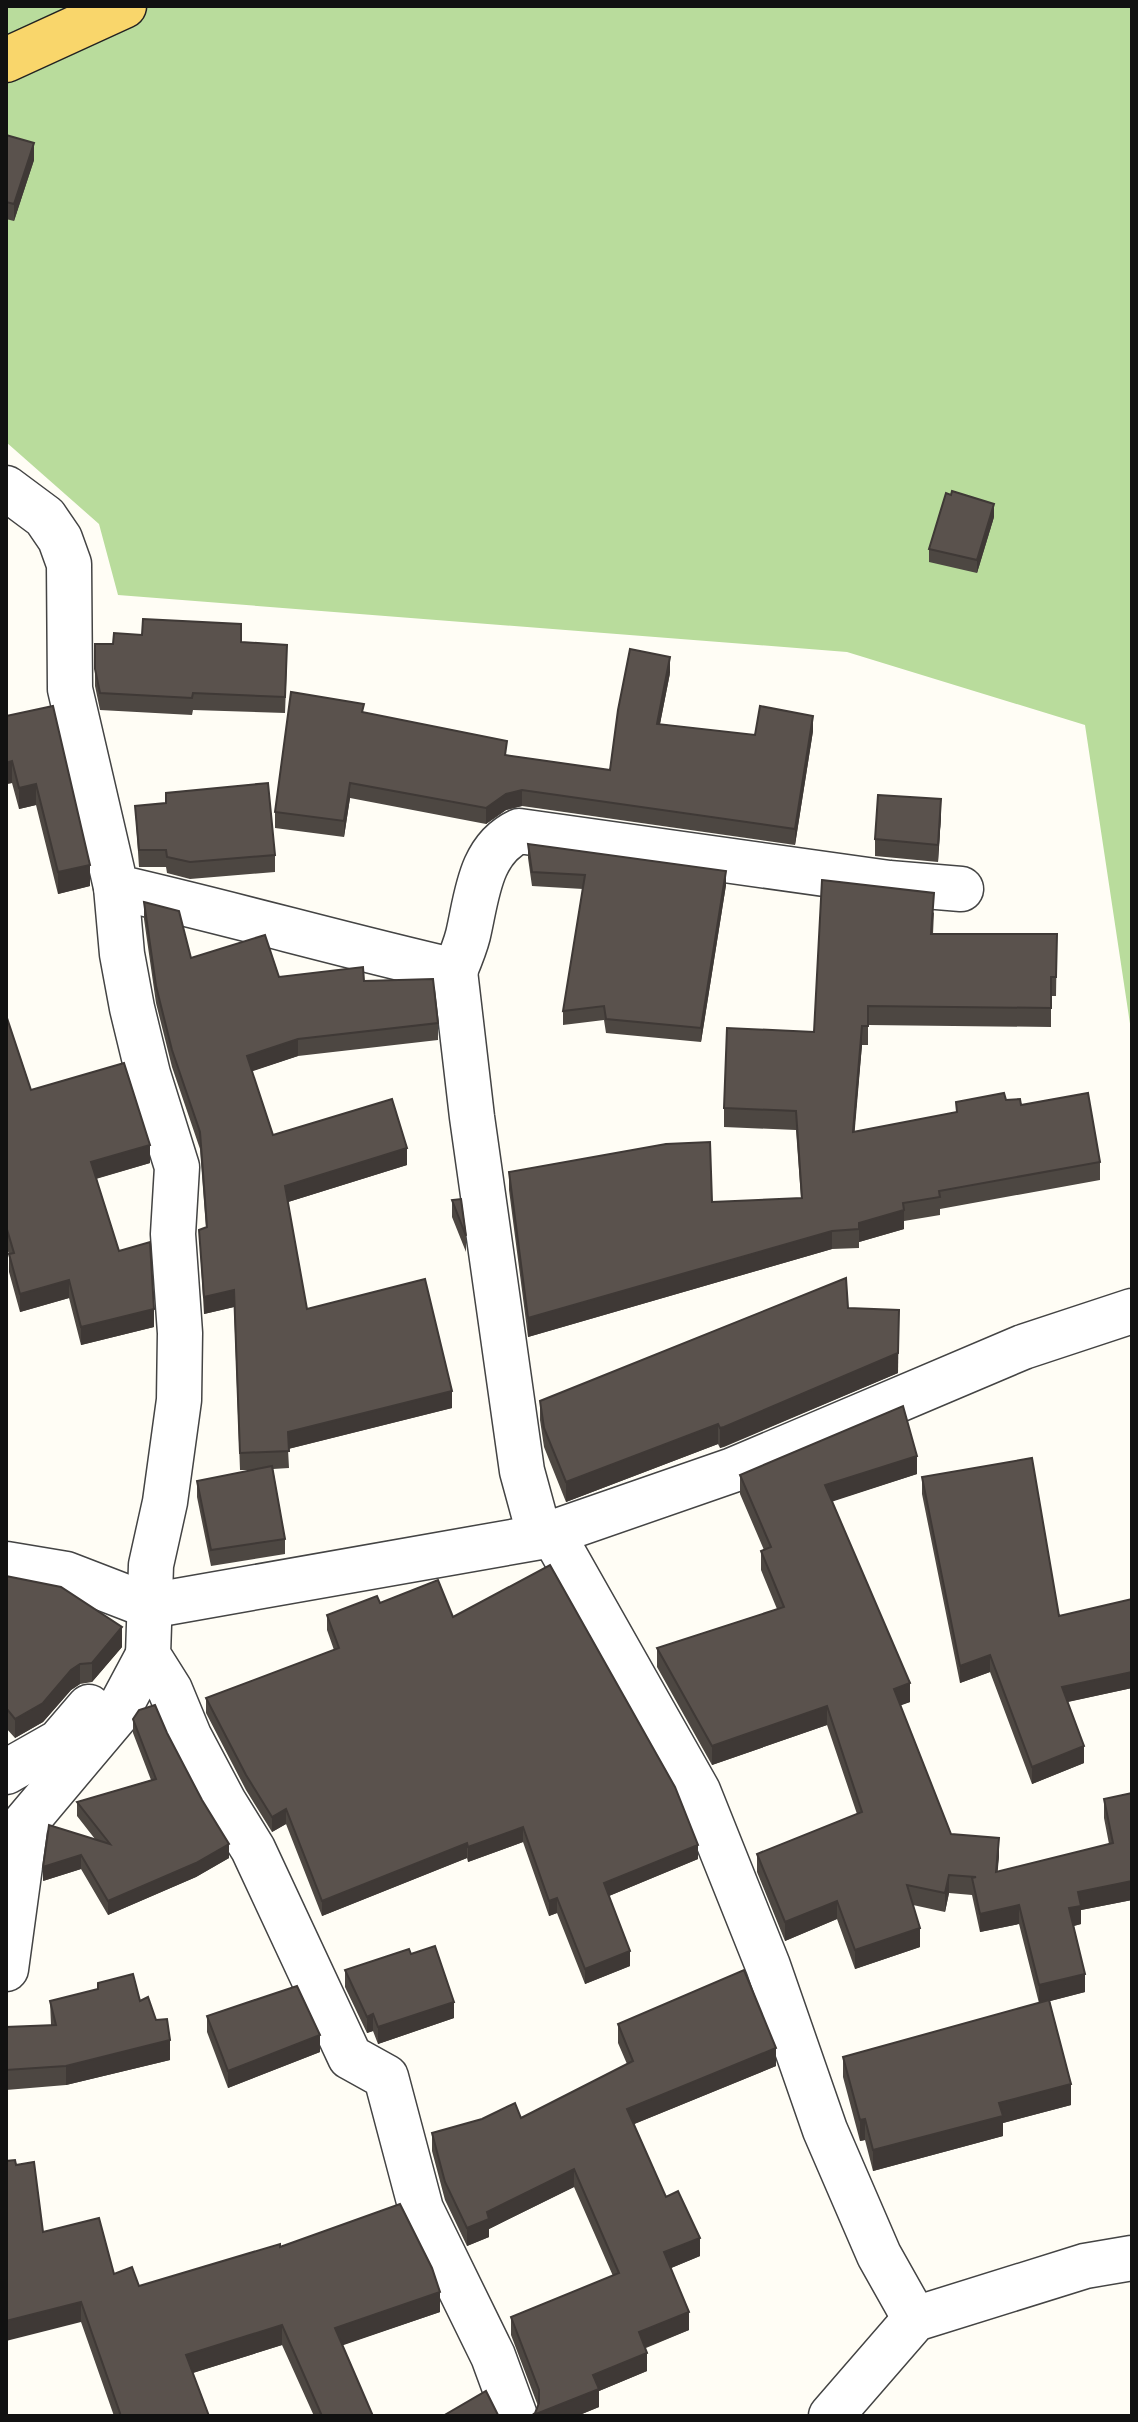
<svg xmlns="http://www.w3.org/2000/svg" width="1138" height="2422" font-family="'IBM Plex Serif',serif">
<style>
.forest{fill:#b9dc9c}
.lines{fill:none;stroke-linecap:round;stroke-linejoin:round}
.minor-casing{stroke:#444;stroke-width:47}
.primary-casing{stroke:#222;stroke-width:47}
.minor{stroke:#fff;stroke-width:44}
.primary{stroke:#f9d66b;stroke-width:44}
.wall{fill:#4d4742}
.shaded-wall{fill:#3f3936}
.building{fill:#5a524d;stroke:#3f3936;stroke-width:2}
</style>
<rect width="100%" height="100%" fill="#fffdf5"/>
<!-- forest -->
<polygon class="forest" points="6,6 1132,6 1132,1037 1085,725 847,652 118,595 99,524 6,442"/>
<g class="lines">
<defs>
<g id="minor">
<path d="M6,488L45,517L60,539L69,564L70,689L116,887C230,913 342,945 455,971L472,1117L522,1471L540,1537"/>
<polyline points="116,887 122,954 132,1008 148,1074 177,1167 173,1234 180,1333 179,1400 165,1502 151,1565 148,1655 170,1690 189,1736 224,1802 253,1849 350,2057 386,2077 421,2209 493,2356 515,2416"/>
<path d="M455,971C460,959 465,947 468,935C477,897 479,850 519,831L889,883L961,889"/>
<polyline points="552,1533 698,1791 768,1966 825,2130 879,2255 915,2319"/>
<polyline points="6,1564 66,1574 149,1606 540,1537 733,1470 1023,1347 1132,1311"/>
<polyline points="6,1772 59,1742 89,1707"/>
<polyline points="6,1969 26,1822 116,1715 148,1655"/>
<polyline points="831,2416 915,2319 1085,2266 1132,2258"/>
</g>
<polyline id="primary" points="6,60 124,6"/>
</defs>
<!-- minor casing -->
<use href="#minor" class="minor-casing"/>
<!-- primary casing -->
<use href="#primary" class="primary-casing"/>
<!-- minor -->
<use href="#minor" class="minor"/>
<!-- primary -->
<use href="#primary" class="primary"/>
</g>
<!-- wall -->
<g class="wall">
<polygon points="6,135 34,160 14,221 6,219"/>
<polygon points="994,517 977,573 929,562 929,549"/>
<polygon points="241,642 287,661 285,713 193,710 192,715 100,710 95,686 95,644"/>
<polygon points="670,673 660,724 755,735 813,731 795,845 522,806 506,810 486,824 350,798 344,837 275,828 275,812 364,713 507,755 610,770"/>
<polygon points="6,716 90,886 58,894 36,805 19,809 12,783 6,784"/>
<polygon points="135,806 275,855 275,872 190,879 167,873 166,867 139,867"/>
<polygon points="941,816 938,862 875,856 875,839"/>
<polygon points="528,844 726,885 701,1042 606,1033 604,1020 563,1025 563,1011 583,889 532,886 528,858"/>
<polygon points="144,902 191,958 279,977 364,981 438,1023 438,1040 298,1056 252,1071 273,1135 407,1165 288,1202 307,1309 452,1408 288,1449 289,1468 273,1469 285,1539 285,1554 211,1566 197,1497 197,1481 253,1470 240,1470 234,1307 204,1314 199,1230 206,1228 200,1149 172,1067 156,1003 144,919"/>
<polygon points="934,912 933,934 1057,934 1056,996 1051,996 1051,1027 868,1025 868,1045 862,1045 854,1132 956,1112 956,1102 1006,1100 1021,1105 1100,1162 1100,1180 940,1209 940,1215 904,1221 904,1229 859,1242 859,1248 832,1249 528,1337 509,1190 509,1172 712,1202 801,1198 796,1130 724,1127 724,1108 814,1032"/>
<polygon points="6,1015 31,1090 150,1163 96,1179 119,1251 154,1327 81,1345 69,1298 20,1312 9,1272 9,1255 6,1244"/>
<polygon points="452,1200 466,1236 466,1252 452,1217"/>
<polygon points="848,1308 898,1373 724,1447 720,1448 718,1444 566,1502 544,1447 540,1420 540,1401"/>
<polygon points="917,1474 832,1501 910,1702 900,1705 951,1834 999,1856 997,1872 1109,1844 1104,1818 1104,1799 1132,1793 1132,1900 1081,1910 1081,1924 1074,1926 1085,1992 1050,2001 1071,2105 1003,2123 1003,2136 873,2171 865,2140 860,2141 843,2077 843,2057 1039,2003 1019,1924 980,1932 972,1895 949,1893 945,1912 913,1905 920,1947 855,1969 837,1919 785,1941 757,1872 757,1854 857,1814 827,1725 712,1765 657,1667 657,1648 777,1609 761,1570 761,1551 764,1550 740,1494 740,1475"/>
<polygon points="922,1477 1059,1616 1132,1599 1132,1688 1068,1702 1084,1763 1032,1784 990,1672 960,1683 922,1494"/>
<polygon points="6,1576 122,1647 92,1682 80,1684 71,1690 43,1722 15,1738 6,1728"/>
<polygon points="380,1603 453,1617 698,1859 609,1896 630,1966 585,1984 557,1913 549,1916 523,1842 468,1862 467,1858 322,1916 286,1824 272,1832 246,1790 206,1713 206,1698 334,1650 327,1630 327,1615"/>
<polygon points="133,1719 167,1733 229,1858 196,1877 108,1915 81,1869 43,1881 95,1839 77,1816 77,1802 151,1780 133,1733"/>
<polygon points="411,1954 454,2018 378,2044 373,2031 367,2033 345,1987 345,1970"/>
<polygon points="50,2001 140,2001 170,2060 66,2085 6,2090 6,2027 51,2025"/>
<polygon points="207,2016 320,2052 228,2088 207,2032"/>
<polygon points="618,2024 776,2066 634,2124 666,2197 700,2256 671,2268 689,2330 646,2348 647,2371 599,2391 599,2407 577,2416 533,2416 538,2406 511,2335 511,2317 613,2276 574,2187 489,2229 489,2237 467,2246 445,2200 432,2151 432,2133 521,2118 627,2064 618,2043"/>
<polygon points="43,2232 114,2274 139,2286 280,2247 440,2312 342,2345 373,2416 314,2416 282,2345 193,2373 209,2416 114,2416 81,2322"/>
</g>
<!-- shaded-wall -->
<g class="shaded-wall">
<polygon points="34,143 34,160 14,221 14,204"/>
<polygon points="994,504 994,517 977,573 977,560"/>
<polygon points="670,657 670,673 657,739 657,724"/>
<polygon points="813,716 813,731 795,845 795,829"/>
<polygon points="12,761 12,783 6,784 6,763"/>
<polygon points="350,783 350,798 344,837 344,821"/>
<polygon points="36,784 36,805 19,809 19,788"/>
<polygon points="522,790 522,806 506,810 486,824 486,808 506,794"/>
<polygon points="941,799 941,816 938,862 938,845"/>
<polygon points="90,865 90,886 58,894 58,872"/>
<polygon points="726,871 726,885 701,1042 701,1028"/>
<polygon points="862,1026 862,1045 853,1151 853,1132"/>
<polygon points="298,1039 298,1056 247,1073 247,1056"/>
<polygon points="150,1145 150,1163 91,1180 91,1162"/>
<polygon points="407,1148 407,1165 285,1203 285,1186"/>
<polygon points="904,1210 904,1229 859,1242 859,1223"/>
<polygon points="832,1231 832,1249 528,1337 528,1318"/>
<polygon points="69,1280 69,1298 20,1312 20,1294"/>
<polygon points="234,1290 234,1307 204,1314 204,1297"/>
<polygon points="154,1309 154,1327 81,1345 81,1327"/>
<polygon points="899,1310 898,1373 720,1448 720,1428"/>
<polygon points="452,1391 452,1408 288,1449 288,1432"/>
<polygon points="718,1424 718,1444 566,1502 566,1482"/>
<polygon points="917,1456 917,1474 825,1504 825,1485"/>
<polygon points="122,1627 122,1647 92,1682 92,1663"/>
<polygon points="990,1655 990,1672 960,1683 960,1666"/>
<polygon points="80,1664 80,1684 71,1690 43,1722 15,1738 15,1719 71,1670"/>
<polygon points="1132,1672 1132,1688 1062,1703 1062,1687"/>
<polygon points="910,1683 910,1702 894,1708 894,1689"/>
<polygon points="827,1706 827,1725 712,1765 712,1746"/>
<polygon points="1084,1746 1084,1763 1032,1784 1032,1767"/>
<polygon points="286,1809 286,1824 272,1832 272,1817"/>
<polygon points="523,1827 523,1842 468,1862 468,1847"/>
<polygon points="999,1838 999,1856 996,1891 996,1872"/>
<polygon points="467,1843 467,1858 322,1916 322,1901"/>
<polygon points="229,1844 229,1858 196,1877 108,1915 108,1901"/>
<polygon points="698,1845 698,1859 604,1898 604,1883"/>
<polygon points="81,1855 81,1869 43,1881 43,1867"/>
<polygon points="949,1875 949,1893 945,1912 945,1893"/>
<polygon points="1132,1881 1132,1900 1081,1910 1081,1924 1069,1927 1069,1908 1078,1892"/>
<polygon points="557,1898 557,1913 549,1916 549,1901"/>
<polygon points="837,1901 837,1919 785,1941 785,1922"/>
<polygon points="1019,1905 1019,1924 980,1932 980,1914"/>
<polygon points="920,1928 920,1947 855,1969 855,1950"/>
<polygon points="630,1951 630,1966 585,1984 585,1969"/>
<polygon points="1085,1974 1085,1992 1039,2004 1039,1985"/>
<polygon points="454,2002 454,2018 378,2044 378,2027"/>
<polygon points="373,2014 373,2031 367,2033 367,2017"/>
<polygon points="320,2035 320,2052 228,2088 228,2071"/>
<polygon points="170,2040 170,2060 66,2085 66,2066"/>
<polygon points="776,2048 776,2066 627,2127 627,2109"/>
<polygon points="1071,2084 1071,2105 1003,2123 1003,2136 873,2171 873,2150 999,2103"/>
<polygon points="865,2119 865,2140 860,2141 860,2120"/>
<polygon points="574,2169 574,2187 489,2229 489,2237 467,2246 467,2228 487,2212"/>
<polygon points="700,2238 700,2256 664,2271 664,2252"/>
<polygon points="440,2292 440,2312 335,2348 335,2328"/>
<polygon points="81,2302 81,2322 6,2341 6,2321"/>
<polygon points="689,2312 689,2330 639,2350 639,2332"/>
<polygon points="282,2325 282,2345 186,2375 186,2355"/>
<polygon points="647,2353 647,2371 599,2391 599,2407 577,2416 533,2416 593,2375"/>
</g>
<!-- building -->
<g class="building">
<polygon points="6,135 34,143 14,204 6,202"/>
<polygon points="952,491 994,504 977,560 929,549 946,493 951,495"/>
<polygon points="143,619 241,624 241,642 287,645 285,697 193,693 192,698 100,693 95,669 95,644 113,644 114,633 142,635"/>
<polygon points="630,649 670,657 657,724 755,735 760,706 813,716 795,829 522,790 506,794 486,808 350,783 344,821 275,812 291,692 364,704 362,712 507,741 505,755 610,770 618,710"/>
<polygon points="53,706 90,865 58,872 36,784 19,788 12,761 6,763 6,716"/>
<polygon points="268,783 275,855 190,862 167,857 166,850 139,850 135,806 166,803 166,793"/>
<polygon points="878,795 941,799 938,845 875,839"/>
<polygon points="528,844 726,871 701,1028 606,1019 604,1006 563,1011 585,875 532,872"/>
<polygon points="822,880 934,893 931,934 1057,934 1056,977 1051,977 1051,1008 868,1006 868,1026 862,1026 853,1132 957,1112 956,1102 1004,1093 1006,1100 1020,1099 1021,1105 1088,1093 1100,1162 939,1191 940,1197 903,1203 904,1210 859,1223 859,1229 832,1231 528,1318 509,1172 666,1144 710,1142 712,1202 802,1198 796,1111 724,1108 727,1028 814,1032"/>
<polygon points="144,902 179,911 191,958 265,935 279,977 363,967 364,981 433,979 438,1023 298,1039 247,1056 273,1135 392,1099 407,1148 285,1186 307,1309 425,1279 452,1391 288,1432 289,1451 240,1453 234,1290 204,1297 199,1230 207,1227 200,1132 172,1050 156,986"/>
<polygon points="6,1015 31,1090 124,1063 150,1145 91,1162 119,1251 150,1242 154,1309 81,1327 69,1280 20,1294 9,1254 14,1253 6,1226"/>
<polygon points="461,1199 466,1236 452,1200"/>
<polygon points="846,1278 848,1308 899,1310 898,1353 724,1427 720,1428 718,1424 566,1482 544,1428 540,1401"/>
<polygon points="903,1406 917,1456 825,1485 910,1683 894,1689 951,1834 999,1838 996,1872 1113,1843 1104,1799 1132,1793 1132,1881 1078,1892 1081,1906 1069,1908 1085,1974 1039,1985 1019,1905 980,1914 972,1878 976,1877 949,1875 945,1893 907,1885 920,1928 855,1950 837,1901 785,1922 757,1854 862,1812 827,1706 712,1746 657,1648 784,1607 761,1551 771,1547 740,1475"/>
<polygon points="1032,1458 1059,1616 1132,1599 1132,1672 1062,1687 1084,1746 1032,1767 990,1655 960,1666 922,1477"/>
<polygon points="272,1466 285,1539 211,1550 197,1481"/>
<polygon points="550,1565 675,1787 698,1845 604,1883 630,1951 585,1969 557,1898 549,1901 523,1827 468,1847 467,1843 322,1901 286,1809 272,1817 246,1775 206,1698 339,1648 327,1615 377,1596 380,1603 438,1580 453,1617"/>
<polygon points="6,1576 61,1587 122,1627 92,1663 80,1664 71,1670 43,1703 15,1719 6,1708"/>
<polygon points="155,1705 167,1733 202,1800 229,1844 196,1863 108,1901 81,1855 43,1867 49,1825 110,1844 77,1802 156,1779 133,1719 139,1710"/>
<polygon points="435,1946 454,2002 378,2027 373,2014 367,2017 345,1970 409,1949 411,1954"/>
<polygon points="744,1970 776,2048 627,2109 666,2197 678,2191 700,2238 664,2252 689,2312 639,2332 647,2353 593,2375 599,2389 531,2416 535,2413 539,2403 539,2390 511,2317 619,2273 574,2169 487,2212 489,2219 467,2228 445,2182 432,2133 482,2119 515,2103 521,2118 633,2061 618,2024"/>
<polygon points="133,1974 140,2001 148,1997 156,2020 167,2019 170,2040 66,2066 6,2070 6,2027 56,2025 50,2001 98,1989 98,1983"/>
<polygon points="297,1986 320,2035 228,2071 207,2016"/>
<polygon points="1049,2000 1071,2084 999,2103 1003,2116 873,2150 865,2119 860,2120 843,2057"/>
<polygon points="15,2160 16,2165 34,2162 43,2232 99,2218 114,2274 132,2267 139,2286 280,2244 280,2247 400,2204 432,2268 440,2292 335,2328 373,2416 322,2416 282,2325 186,2355 209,2416 121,2416 81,2302 6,2321 6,2161"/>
<polygon points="486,2391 498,2415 501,2416 443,2416"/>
</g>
<!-- border -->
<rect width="1138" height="2422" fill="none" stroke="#111111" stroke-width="16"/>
</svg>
